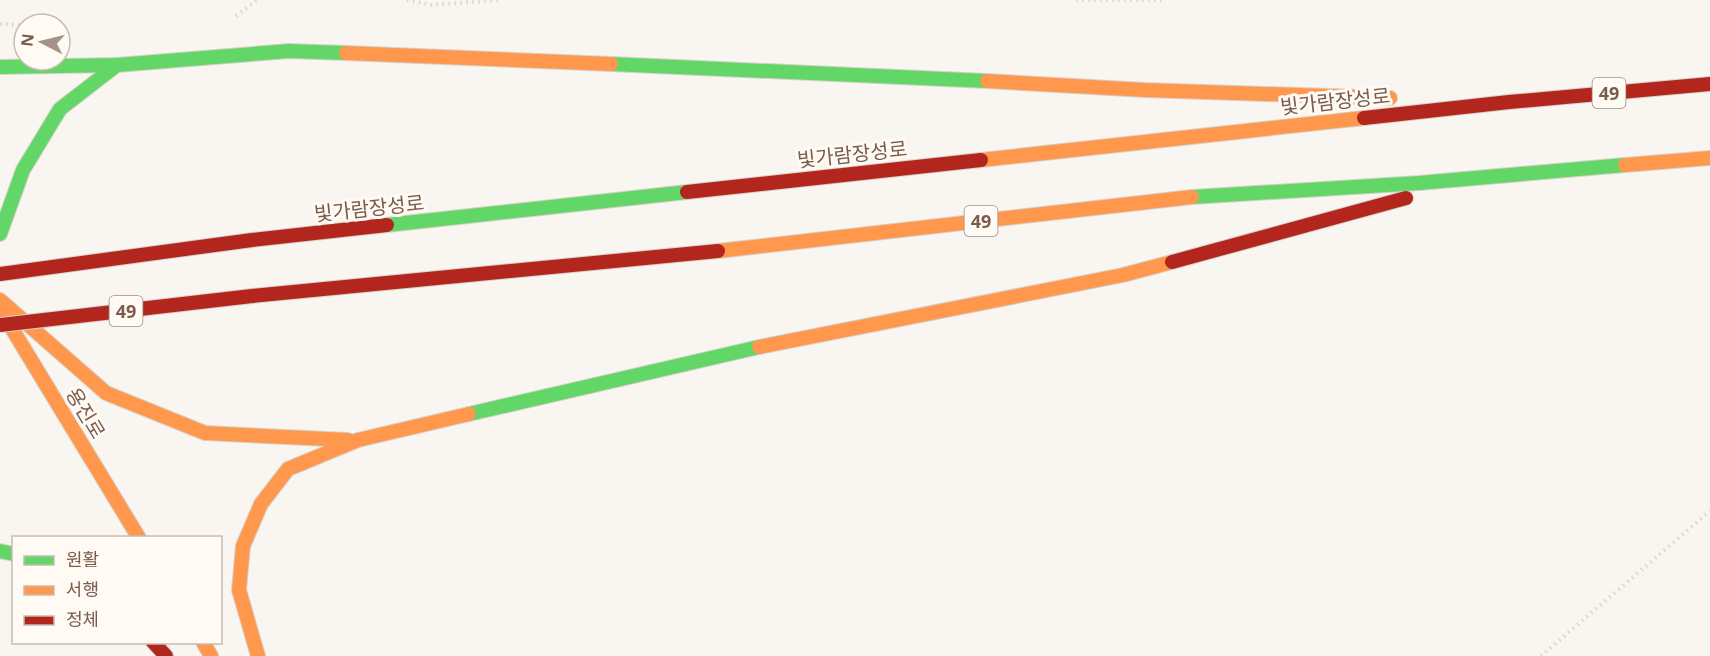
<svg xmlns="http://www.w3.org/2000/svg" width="1710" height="656" font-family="'Noto Sans','Noto Sans KR',sans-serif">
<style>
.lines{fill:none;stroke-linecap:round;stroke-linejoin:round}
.fast-casing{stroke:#d9d2cb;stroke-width:16}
.slow-casing{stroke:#d9d2cb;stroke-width:16}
.jam-casing{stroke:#d9d2cb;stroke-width:16}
.path{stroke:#dcd5d0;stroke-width:4;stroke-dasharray:1.5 4.5;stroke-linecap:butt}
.fast{stroke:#63d668;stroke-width:14}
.slow{stroke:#ff974d;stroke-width:14}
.jam{stroke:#b3261e;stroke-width:14}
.jam-bridge-casing{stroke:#dad1cc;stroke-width:16;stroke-linecap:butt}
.jam-bridge{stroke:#b3261e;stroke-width:14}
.labels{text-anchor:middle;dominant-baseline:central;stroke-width:6;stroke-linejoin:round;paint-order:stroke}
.shield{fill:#fffaf3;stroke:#a28b7f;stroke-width:1.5}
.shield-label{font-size:18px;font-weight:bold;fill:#7a5c4d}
.street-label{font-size:20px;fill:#7a5c4d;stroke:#fffaf3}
</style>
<rect width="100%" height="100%" fill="#f9f5f0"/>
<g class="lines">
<defs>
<g id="fast">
<polyline points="611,64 987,81"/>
<polyline points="0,67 117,65"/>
<polyline points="1192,197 1419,183 1625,165"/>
<polyline points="387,225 687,192"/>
<polyline points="0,234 23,170 60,109 117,65 289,51 346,53"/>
<polyline points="469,414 759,347"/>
<polyline points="0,551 14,554"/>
</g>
<g id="slow">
<polyline points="346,53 611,64"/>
<polyline points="987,81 1145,90 1390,98"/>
<polyline points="981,160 1364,118"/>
<polyline points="1625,165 1710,158"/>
<polyline points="718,251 1192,197"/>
<polyline points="0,300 106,393 205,433 348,440"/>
<polyline points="0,309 139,538"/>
<polyline points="759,347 1123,275 1172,262"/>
<polyline points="203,642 211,656"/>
<polyline points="258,656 239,590 243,546 261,504 288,469 358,440 469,414"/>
</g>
<g id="jam">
<polyline points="1364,118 1509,102 1710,84"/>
<polyline points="687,192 981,160"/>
<polyline points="1172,262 1406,198"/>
<polyline points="0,274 252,240 387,225"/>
<polyline points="252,296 718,251"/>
<polyline points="153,642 166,656"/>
</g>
</defs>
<!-- fast casing -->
<use href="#fast" class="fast-casing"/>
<!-- slow casing -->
<use href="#slow" class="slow-casing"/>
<!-- jam casing -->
<use href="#jam" class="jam-casing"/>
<!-- path -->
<g class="path">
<polyline points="407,0 432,5 500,0"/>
<polyline points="1076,0 1165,0"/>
<polyline points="236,16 257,0"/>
<polyline points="0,24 20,25"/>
<polyline points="1541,656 1710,511"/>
</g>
<!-- fast -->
<use href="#fast" class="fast"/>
<!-- slow -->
<use href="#slow" class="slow"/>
<!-- jam -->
<use href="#jam" class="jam"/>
<defs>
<polyline id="jam-bridge" points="0,325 252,296"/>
</defs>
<!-- jam-bridge casing -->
<use href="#jam-bridge" class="jam-bridge-casing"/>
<!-- jam-bridge -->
<use href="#jam-bridge" class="jam-bridge"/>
</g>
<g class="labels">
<!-- shield labels -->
<g class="shield">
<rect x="1592.5" y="78" width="33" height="30" rx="4.5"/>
<rect x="964.5" y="206" width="33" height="30" rx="4.5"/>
<rect x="109.5" y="296" width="33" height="30" rx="4.5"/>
</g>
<g class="shield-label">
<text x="1609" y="93">49</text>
<text x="981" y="221">49</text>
<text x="126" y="311">49</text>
</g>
<!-- street labels -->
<g class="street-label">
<text transform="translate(1335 101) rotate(-6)">빛가람장성로</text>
<text transform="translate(852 154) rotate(-6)">빛가람장성로</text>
<text transform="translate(369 208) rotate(-6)">빛가람장성로</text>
<text transform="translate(86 413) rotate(59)">용진로</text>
</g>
</g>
<!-- legend -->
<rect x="12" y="536" width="210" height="108" fill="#fffaf3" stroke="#cabbb1" stroke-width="1.5"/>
<rect x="24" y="556" width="30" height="9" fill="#63d668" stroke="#cabbb1" stroke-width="1.5"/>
<text x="66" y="566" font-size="18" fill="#7a5c4d">원활</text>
<rect x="24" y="586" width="30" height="9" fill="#ff974d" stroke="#cabbb1" stroke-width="1.5"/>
<text x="66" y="596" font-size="18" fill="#7a5c4d">서행</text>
<rect x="24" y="616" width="30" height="9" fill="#b3261e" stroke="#cabbb1" stroke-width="1.5"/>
<text x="66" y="626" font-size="18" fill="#7a5c4d">정체</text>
<!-- north arrow -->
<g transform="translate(42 42) rotate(277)"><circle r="28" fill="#fffaf3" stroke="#cabbb1" stroke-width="1.5"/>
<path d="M0-4.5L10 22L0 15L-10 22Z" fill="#a69286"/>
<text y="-9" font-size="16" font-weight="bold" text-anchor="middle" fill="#7a5c4d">N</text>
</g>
</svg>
